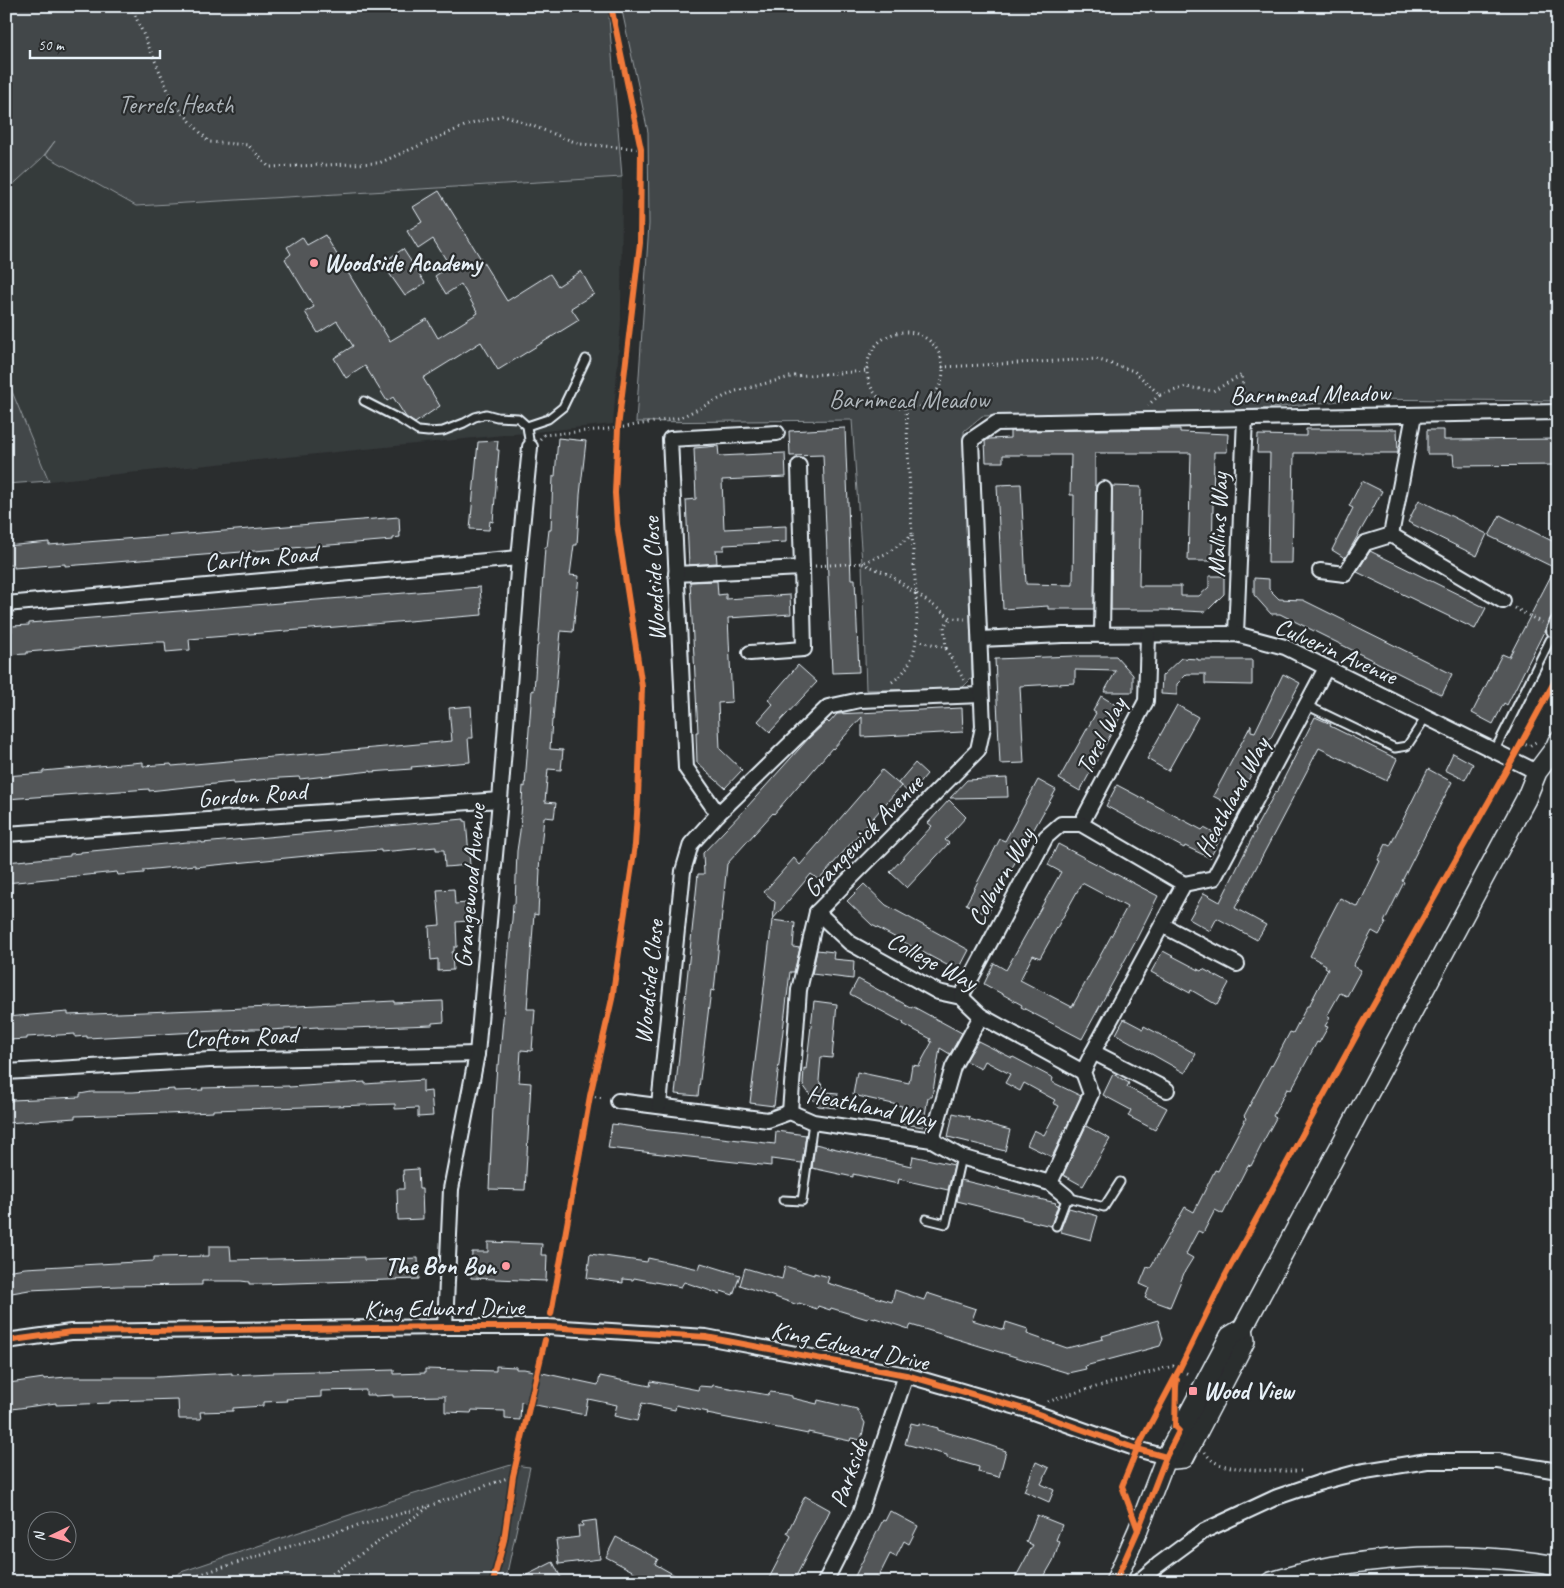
<svg xmlns="http://www.w3.org/2000/svg" width="1564" height="1588" font-family="Caveat,sans-serif">
<style>
.built{fill:#363a3b}
.green{fill:#424648;stroke:#959ca0}
.building{fill:#535759;stroke:#e8f1f8;fill-rule:evenodd}
.lines{fill:none;stroke-linecap:round;stroke-linejoin:round}
.lane-casing{stroke:#e8f1f8;stroke-width:11}
.street-casing{stroke:#e8f1f8;stroke-width:18}
.secondary-casing{stroke:#e8f1f8;stroke-width:22}
.path{stroke:#e8f1f8;stroke-width:3;stroke-dasharray:1 4;stroke-linecap:butt}
.lane{stroke:#2a2d2e;stroke-width:7}
.street{stroke:#2a2d2e;stroke-width:14}
.secondary{stroke:#2a2d2e;stroke-width:19}
.cycleway-casing{stroke:#2a2d2e;stroke-width:9}
.cycleway{stroke:#f17a3a;stroke-width:6}
.poi-dot{fill:#ff9aa2;stroke:#2a2d2e;stroke-width:2}
.labels{text-anchor:middle;dominant-baseline:central;stroke-width:4.5;stroke-linejoin:round;paint-order:stroke}
.park-label{font-size:25px;fill:#aeb5ba;stroke:#2a2d2e}
.poi-label{font-size:25px;font-weight:bold;fill:#e8f1f8;stroke:#2a2d2e;text-anchor:start}
.street-label{font-size:25px;fill:#e8f1f8;stroke:#2a2d2e}
</style>
<rect width="100%" height="100%" fill="#2a2d2e"/>
<filter id="ink" filterUnits="userSpaceOnUse"><feTurbulence type="fractalNoise" baseFrequency=".02" numOctaves="2"/><feDisplacementMap in="SourceGraphic" scale="10" xChannelSelector="R" yChannelSelector="G"/><feConvolveMatrix kernelMatrix="1 2 1 2 8 2 1 2 1" color-interpolation-filters="sRGB"/></filter>
<g filter="url(#ink)">
<!-- built -->
<polygon class="built" points="6,6 77,110 44,156 45,155 136,206 622,177 621,320 613,424 49,481 6,484"/>
<!-- green -->
<g class="green">
<polygon points="6,6 608,6 622,177 136,206 45,155 55,141 41,159 6,191"/>
<polygon points="621,6 1558,6 1558,401 1359,399 1261,409 982,416 964,431 972,678 961,689 866,690 862,563 852,420 636,422 649,224 648,132"/>
<polygon points="6,377 49,481 6,484"/>
<polygon points="511,1465 530,1467 505,1582 165,1582 181,1572 391,1501"/>
</g>
<!-- building -->
<g class="building">
<polygon points="439,191 507,301 550,274 558,286 581,271 594,294 571,308 579,320 498,370 481,342 423,378 440,406 415,423 406,417 393,397 387,401 365,366 346,378 334,358 353,346 337,321 318,333 305,312 314,307 285,259 291,254 287,247 302,237 307,245 325,235 390,341 427,319 438,338 478,313 461,284 446,294 435,276 450,266 433,239 418,249 407,231 422,222 413,207"/>
<polygon points="403,249 425,283 405,296 382,263"/>
<polygon points="845,428 851,579 855,579 859,672 832,673 823,455 790,456 789,431"/>
<polygon points="1180,429 1180,432 1228,434 1227,452 1214,452 1212,561 1188,561 1191,453 1095,453 1095,486 1096,486 1094,609 1048,609 1048,606 1003,609 997,485 1021,484 1026,584 1073,585 1074,495 1070,495 1071,455 1003,455 1003,462 986,462 985,441 989,439 1010,438 1010,431"/>
<polygon points="1306,429 1397,429 1398,453 1294,453 1292,563 1268,563 1270,453 1257,453 1258,435 1306,436"/>
<polygon points="1427,430 1444,430 1444,440 1558,439 1558,465 1454,466 1453,454 1427,454"/>
<polygon points="558,438 586,441 580,495 577,545 574,545 570,575 579,576 573,632 561,631 553,720 552,720 550,749 563,750 561,770 548,769 545,802 556,803 554,818 544,817 539,869 540,869 538,915 534,914 527,1009 535,1009 532,1051 521,1050 519,1082 531,1083 525,1190 489,1189 493,1108 494,1108 497,1065 499,1065 500,1054 511,926 512,920 513,904 515,904 517,851 520,831 523,786 525,787 526,770 532,690 534,691 537,646 538,646 545,547 547,547 549,530 551,530 553,476 555,476"/>
<polygon points="498,441 497,450 499,450 493,522 490,521 489,530 470,529 478,442"/>
<polygon points="718,446 719,456 785,453 786,477 722,480 724,529 786,526 786,542 724,545 724,550 716,550 717,563 689,565 686,500 696,499 694,448"/>
<polygon points="1362,481 1382,491 1369,516 1345,558 1332,550 1353,508 1349,506"/>
<polygon points="1112,486 1141,487 1139,586 1181,586 1181,596 1199,596 1209,587 1209,576 1224,576 1224,594 1206,612 1165,610 1111,610"/>
<polygon points="1419,500 1487,534 1477,556 1408,522"/>
<polygon points="1500,515 1558,544 1558,604 1507,705 1504,703 1493,724 1472,713 1502,654 1509,657 1555,568 1489,536"/>
<polygon points="399,517 400,537 393,538 393,540 65,566 65,564 14,568 14,565 8,565 6,546 49,542 49,545"/>
<polygon points="1370,551 1486,608 1475,629 1357,572"/>
<polygon points="1254,578 1269,579 1269,589 1279,599 1303,600 1452,674 1442,695 1280,614 1271,614 1254,595"/>
<polygon points="717,581 718,595 726,594 726,599 790,595 791,614 728,618 732,702 718,703 720,749 742,770 725,788 697,763 696,732 698,732 690,582"/>
<polygon points="480,587 482,615 189,639 190,650 166,652 165,642 152,642 27,652 27,654 6,655 6,632 12,632 12,626 29,625 29,623"/>
<polygon points="1073,656 1116,656 1133,675 1133,692 1104,692 1116,671 1075,670 1075,683 1020,686 1024,763 1000,764 995,659"/>
<polygon points="1181,658 1198,659 1198,660 1252,660 1252,685 1205,684 1205,674 1187,674 1177,684 1177,695 1161,694 1162,676"/>
<polygon points="798,665 817,682 770,732 758,721 773,704 768,700"/>
<polygon points="1283,674 1300,683 1234,807 1213,796 1251,725 1251,731 1255,732"/>
<polygon points="1101,696 1124,710 1080,791 1059,779 1096,713 1093,711"/>
<polygon points="1177,705 1198,717 1168,771 1147,759"/>
<polygon points="471,706 473,738 468,738 470,762 411,767 412,769 371,772 371,771 300,779 299,777 280,778 249,781 249,783 233,784 233,782 149,791 149,789 6,799 6,776 43,773 43,771 143,762 143,766 171,764 172,766 452,741 449,708"/>
<polygon points="962,708 963,732 862,737 862,717 833,749 832,748 804,781 803,780 774,814 773,813 727,864 714,991 711,990 698,1096 675,1094 698,874 704,874 703,853 747,807 808,739 827,721 829,723 837,714"/>
<polygon points="1315,717 1331,724 1330,726 1397,759 1387,781 1319,748 1235,908 1266,925 1257,940 1217,918 1210,931 1189,919 1204,893 1220,902 1256,830 1255,829 1276,791 1277,792"/>
<polygon points="1453,753 1473,764 1465,780 1445,770"/>
<polygon points="915,763 927,774 910,794 898,783"/>
<polygon points="1428,769 1452,782 1402,881 1404,882 1384,922 1386,923 1379,935 1372,931 1353,966 1361,970 1347,996 1340,993 1327,1016 1330,1018 1325,1026 1328,1027 1319,1043 1317,1042 1291,1090 1287,1089 1273,1116 1276,1118 1264,1140 1251,1166 1248,1165 1223,1214 1215,1210 1203,1233 1198,1231 1192,1242 1186,1254 1193,1258 1185,1271 1170,1307 1145,1298 1149,1288 1140,1284 1147,1267 1150,1268 1185,1207 1194,1212 1215,1170 1218,1171 1246,1118 1244,1116 1271,1065 1272,1066 1290,1032 1293,1033 1307,1006 1309,1006 1328,969 1325,967 1326,965 1310,956 1340,898 1358,907 1380,861 1378,860 1386,844 1390,846"/>
<polygon points="882,770 901,786 819,880 811,874 773,919 775,902 764,892 794,858 800,865"/>
<polygon points="1007,778 1008,797 950,798 967,780"/>
<polygon points="1038,780 1056,790 1029,838 1028,838 987,915 966,904 1000,839 1005,841"/>
<polygon points="1117,785 1202,830 1204,828 1221,837 1210,858 1185,846 1184,848 1106,806"/>
<polygon points="949,800 966,817 945,840 949,843 907,888 890,872 932,826 928,823"/>
<polygon points="464,819 464,821 466,821 470,865 445,867 444,850 436,850 436,847 381,852 381,850 337,853 195,867 195,865 144,870 144,873 118,875 117,872 6,883 6,862 70,856 70,854 81,853 81,852 187,842 202,842 202,843"/>
<path d="M1058,844L1158,896L1137,938L1082,1039L1021,1007L1022,1005L984,984L994,963L1006,970L1061,872L1048,865ZM1082,883L1127,907L1072,1007L1020,980L1033,955L1040,958Z"/>
<polygon points="864,884 886,905 969,950 958,971 872,925 847,901"/>
<polygon points="454,889 455,904 467,903 468,921 456,922 457,947 454,947 454,951 452,952 453,970 438,971 438,959 431,960 429,926 440,925 437,890"/>
<polygon points="772,920 795,923 793,947 800,948 794,972 790,972 774,1106 750,1103"/>
<polygon points="817,950 834,952 833,959 854,961 853,979 812,974"/>
<polygon points="1163,951 1201,971 1203,969 1229,983 1217,1005 1191,990 1190,993 1151,972"/>
<polygon points="858,979 912,1008 912,1006 962,1033 950,1054 940,1048 932,1097 928,1097 923,1127 899,1123 902,1106 853,1095 857,1072 909,1083 912,1065 919,1066 932,1042 930,1041 931,1039 903,1024 904,1023 850,994"/>
<polygon points="394,1001 394,1003 443,1001 444,1022 432,1023 432,1025 351,1028 318,1028 318,1027 270,1030 270,1029 252,1029 87,1038 87,1036 75,1037 75,1034 27,1037 27,1039 8,1040 6,1038 6,1017 68,1012 68,1015 297,1006"/>
<polygon points="814,1001 837,1004 832,1058 821,1057 819,1081 827,1092 838,1093 836,1108 818,1106 803,1085 804,1068 806,1069"/>
<polygon points="1124,1019 1143,1029 1144,1026 1196,1054 1185,1073 1116,1034"/>
<polygon points="978,1041 1012,1058 1013,1057 1053,1078 1052,1082 1081,1096 1052,1157 1027,1145 1034,1130 1044,1135 1059,1106 1053,1103 1055,1100 1024,1083 1020,1091 1005,1083 1010,1074 985,1061 981,1069 966,1061"/>
<polygon points="1113,1074 1129,1083 1127,1087 1167,1108 1155,1130 1128,1116 1131,1110 1103,1095"/>
<polygon points="423,1080 423,1092 431,1091 433,1116 418,1117 418,1108 395,1109 395,1104 213,1110 213,1112 166,1114 166,1113 75,1116 75,1118 7,1123 6,1102 12,1101 12,1100 80,1097 80,1094 91,1092 133,1092 174,1089 174,1091 203,1090 202,1088 289,1086 289,1087 365,1082 365,1084"/>
<polygon points="953,1113 970,1117 969,1119 1010,1130 1005,1151 948,1137"/>
<polygon points="612,1124 642,1128 642,1129 775,1144 776,1131 806,1135 802,1163 771,1159 771,1166 608,1148"/>
<polygon points="1086,1126 1110,1139 1083,1186 1063,1175"/>
<polygon points="815,1144 911,1166 913,1156 954,1165 948,1190 899,1179 898,1184 853,1174 853,1177 812,1168"/>
<polygon points="418,1169 419,1189 422,1189 423,1219 398,1220 397,1189 404,1189 403,1170"/>
<polygon points="961,1180 1056,1203 1055,1204 1058,1205 1051,1226 1022,1219 1022,1217 957,1201"/>
<polygon points="1069,1208 1098,1216 1091,1240 1061,1232 1061,1228"/>
<polygon points="488,1242 542,1244 541,1255 547,1255 546,1281 471,1278 472,1252 488,1252"/>
<polygon points="209,1246 230,1246 231,1260 364,1257 364,1260 418,1258 419,1279 261,1284 249,1284 249,1282 241,1281 202,1281 202,1285 118,1286 29,1290 6,1294 6,1271 25,1268 154,1261 154,1257 209,1256"/>
<polygon points="590,1254 647,1262 648,1258 699,1269 701,1263 740,1275 733,1295 721,1291 720,1294 684,1282 681,1287 634,1278 633,1280 623,1279 623,1283 587,1278"/>
<polygon points="785,1266 814,1275 814,1273 829,1277 827,1283 892,1302 895,1290 924,1300 927,1293 976,1309 972,1320 1004,1330 1006,1322 1028,1329 1027,1334 1067,1348 1103,1339 1102,1336 1158,1320 1163,1339 1160,1346 1085,1366 1086,1369 1068,1373 911,1325 909,1329 875,1318 875,1319 868,1317 867,1319 831,1308 830,1310 818,1306 817,1309 799,1303 798,1305 740,1285 745,1268 782,1279"/>
<polygon points="496,1366 516,1367 516,1369 524,1369 598,1385 600,1376 650,1386 651,1381 698,1390 699,1386 712,1387 713,1385 768,1395 769,1393 771,1392 792,1396 792,1398 817,1404 818,1400 857,1409 865,1423 861,1440 851,1438 850,1441 808,1432 808,1434 763,1425 707,1414 708,1412 676,1405 675,1410 642,1403 637,1421 614,1416 617,1405 588,1399 585,1415 521,1402 520,1420 505,1419 505,1411 472,1410 471,1413 445,1412 445,1396 393,1397 393,1395 375,1396 375,1395 366,1395 366,1390 321,1391 321,1397 286,1399 287,1401 263,1402 263,1406 233,1408 233,1411 200,1412 201,1419 179,1419 178,1399 110,1401 110,1403 56,1405 56,1403 12,1409 8,1385 10,1385 9,1383 44,1378 44,1379 67,1377 158,1377 232,1373 232,1375 273,1373 273,1372 318,1371 318,1372 394,1370 394,1374 425,1373 425,1369 496,1371"/>
<polygon points="911,1423 919,1425 919,1423 938,1428 938,1430 977,1441 1006,1451 999,1477 978,1472 979,1467 947,1458 947,1455 905,1444"/>
<polygon points="1036,1462 1049,1468 1041,1484 1054,1490 1049,1502 1024,1491"/>
<polygon points="805,1496 830,1510 825,1521 793,1582 767,1582 791,1536 787,1533"/>
<polygon points="890,1511 918,1526 909,1544 904,1541 896,1557 890,1554 876,1582 852,1582 883,1520 885,1521"/>
<polygon points="1037,1515 1062,1525 1056,1540 1060,1542 1053,1561 1041,1582 1013,1582 1033,1545 1026,1542"/>
<polygon points="596,1520 600,1559 559,1564 556,1540 579,1537 578,1526 583,1526 582,1522"/>
<polygon points="616,1537 658,1559 655,1564 687,1582 647,1582 638,1577 640,1575 606,1557"/>
<polygon points="553,1562 563,1582 513,1582"/>
</g>
<g class="lines">
<defs>
<g id="lane">
<polyline points="364,401 401,420 418,431 428,432 443,431 464,423 475,417 486,414 497,417 518,418 527,426 530,447"/>
<polyline points="527,426 548,419 563,407 586,359"/>
<polyline points="1306,705 1395,748 1407,746 1426,717"/>
<polyline points="1495,750 1550,640"/>
<polyline points="783,1200 802,1201 813,1122"/>
<polyline points="926,1219 946,1224 961,1157"/>
<polyline points="1056,1226 1067,1197 1104,1207 1120,1182"/>
</g>
<g id="street">
<polyline points="799,466 802,568"/>
<polyline points="1391,535 1414,415"/>
<polyline points="1320,571 1345,574 1365,543 1391,535 1503,601"/>
<polyline points="676,574 802,568 804,649 750,653"/>
<polyline points="6,604 519,558"/>
<polyline points="1554,630 1558,622"/>
<polyline points="1236,634 1245,418"/>
<polyline points="1102,635 1104,489"/>
<polyline points="980,639 1063,635 1236,634 1285,647 1537,772"/>
<polyline points="718,814 828,707 860,700 981,695"/>
<polyline points="1081,824 1146,701 1148,635"/>
<polyline points="6,834 500,800"/>
<polyline points="817,912 850,943 938,992 961,997 981,1016 1083,1072"/>
<polyline points="1162,925 1237,964"/>
<polyline points="961,997 1046,837 1061,824 1081,824 1184,884"/>
<polyline points="1093,1052 1167,1090"/>
<polyline points="6,1072 210,1060 477,1054"/>
<polyline points="618,1101 768,1120 790,1112 813,1122 932,1140 961,1157 1050,1183 1067,1197"/>
<polyline points="659,1105 683,871 691,844 718,814 686,768 670,439 777,433"/>
<polyline points="790,1112 799,990 817,912 978,750 983,727 971,440 996,423 1558,412"/>
<polyline points="932,1140 953,1067 981,1016"/>
<polyline points="1050,1183 1091,1094 1083,1072 1093,1052 1184,884 1214,878 1326,668"/>
<polyline points="445,1327 451,1189 477,1054 500,800 519,558 530,447"/>
<polyline points="6,1341 71,1332 445,1327 548,1327 706,1337 906,1375 1027,1410 1137,1449 1166,1457"/>
<polyline points="825,1582 860,1513 906,1375"/>
<polyline points="1138,1582 1158,1565 1204,1531 1277,1497 1318,1483 1359,1472 1427,1461 1498,1461 1552,1470 1558,1472"/>
</g>
<g id="secondary">
<polyline points="1166,1457 1174,1459 1184,1458 1245,1341 1243,1328"/>
<polyline points="1115,1582 1138,1530 1166,1457 1230,1336 1243,1328 1526,799 1537,772 1555,748 1558,741"/>
<path d="M1271,1582C1291,1576 1313,1570 1334,1566C1407,1554 1485,1554 1558,1566"/>
</g>
</defs>
<!-- lane casing -->
<use href="#lane" class="lane-casing"/>
<!-- street casing -->
<use href="#street" class="street-casing"/>
<!-- secondary casing -->
<use href="#secondary" class="secondary-casing"/>
<!-- path -->
<g class="path">
<polyline points="131,6 173,102 209,142 248,145 269,167 379,163 467,125 504,115 580,144 641,149"/>
<circle cx="905" cy="370" r="38"/>
<polyline points="942,367 1096,359 1134,371 1160,395 1148,405"/>
<polyline points="1160,395 1186,387 1213,391 1242,375 1244,405"/>
<polyline points="906,408 912,535"/>
<polyline points="540,439 544,435 618,428 679,418 736,391 794,376 868,371"/>
<polyline points="815,566 862,563 888,553 912,535 916,594 890,575 862,563"/>
<polyline points="917,594 951,618 965,619"/>
<polyline points="1515,608 1542,623"/>
<polyline points="917,640 946,648 944,626 951,618"/>
<polyline points="946,649 964,680"/>
<path d="M892,682C922,662 917,625 916,594"/>
<polyline points="1521,743 1529,746 1536,742"/>
<polyline points="590,1096 604,1098"/>
<polyline points="1048,1402 1063,1396 1173,1366 1190,1375"/>
<path d="M1205,1452C1207,1455 1210,1459 1213,1461C1230,1472 1283,1471 1304,1471"/>
<polyline points="192,1582 201,1574 339,1531 432,1505 513,1476"/>
<polyline points="320,1582 429,1507"/>
</g>
<!-- lane -->
<use href="#lane" class="lane"/>
<!-- street -->
<use href="#street" class="street"/>
<!-- secondary -->
<use href="#secondary" class="secondary"/>
<defs>
<g id="cycleway">
<polyline points="551,1314 590,1096 612,999 635,845 638,798 642,687 617,524 615,493 618,428 640,243 641,149 611,6"/>
<polyline points="6,1341 71,1332 445,1327 548,1327 706,1337 906,1375 1027,1410 1137,1449 1166,1457"/>
<polyline points="1138,1530 1122,1486 1137,1449 1179,1370 1224,1278 1361,1027 1505,773 1558,675"/>
<polyline points="493,1582 504,1540 513,1476 545,1340"/>
<polyline points="1115,1582 1138,1530 1166,1457 1179,1431 1175,1427 1176,1386 1177,1380"/>
</g>
</defs>
<!-- cycleway casing -->
<use href="#cycleway" class="cycleway-casing"/>
<!-- cycleway -->
<use href="#cycleway" class="cycleway"/>
</g>
</g>
<!-- markers -->
<g class="poi-dot">
<circle cx="314" cy="263" r="5"/>
<circle cx="506" cy="1266" r="5"/>
<rect x="1188" y="1386" width="10" height="10" rx="2.5"/>
</g>
<g class="labels">
<!-- park labels -->
<g class="park-label">
<text x="176" y="105">Terrels Heath</text>
<text x="909" y="400">Barnmead Meadow</text>
</g>
<!-- poi labels -->
<g class="poi-label">
<text x="324" y="263">Woodside Academy</text>
<text x="496" y="1266" text-anchor="end">The Bon Bon</text>
<text x="1203" y="1391">Wood View</text>
</g>
<!-- street labels -->
<g class="street-label">
<text transform="translate(1310 394) rotate(-1)">Barnmead Meadow</text>
<text transform="translate(1218 525) rotate(-88)">Mallins Way</text>
<text transform="translate(261 558) rotate(-5)">Carlton Road</text>
<text transform="translate(654 579) rotate(-93)">Woodside Close</text>
<text transform="translate(1336 651) rotate(24)">Culverin Avenue</text>
<text transform="translate(1101 736) rotate(-63)">Torel Way</text>
<text transform="translate(252 795) rotate(-4)">Gordon Road</text>
<text transform="translate(1232 797) rotate(-62)">Heathland Way</text>
<text transform="translate(863 836) rotate(-46)">Grangewick Avenue</text>
<text transform="translate(1001 877) rotate(-60)">Colburn Way</text>
<text transform="translate(470 886) rotate(-85)">Grangewood Avenue</text>
<text transform="translate(932 961) rotate(28)">College Way</text>
<text transform="translate(649 982) rotate(-84)">Woodside Close</text>
<text transform="translate(241 1037) rotate(-2)">Crofton Road</text>
<text transform="translate(871 1107) rotate(12)">Heathland Way</text>
<text transform="translate(444 1308) rotate(-1)">King Edward Drive</text>
<text transform="translate(850 1346) rotate(12)">King Edward Drive</text>
<text transform="translate(849 1473) rotate(-70)">Parkside</text>
</g>
</g>
<!-- margin -->
<rect width="1564" height="1588" fill="none" stroke="#2a2d2e" stroke-width="25"/>
<rect x="12" y="12" width="1539" height="1563" fill="none" stroke="#e8f1f8" stroke-width="2" filter="url(#ink)"/>
<!-- north arrow -->
<g transform="translate(52 1536) rotate(265)"><circle r="24" fill="#2a2d2e" stroke="#767b7f"/>
<path d="M0-4L9 19L0 12L-9 19Z" fill="#ff9aa2"/>
<text y="-8" font-size="14" font-weight="bold" text-anchor="middle" fill="#e8f1f8">N</text>
</g>
<!-- scale -->
<path d="M30 50v8h130v-8" fill="none" stroke="#e8f1f8" stroke-width="2.5"/>
<text x="38" y="50" font-size="15" fill="#e8f1f8" stroke="#2a2d2e" stroke-width="4" paint-order="stroke">50 m</text>
</svg>
